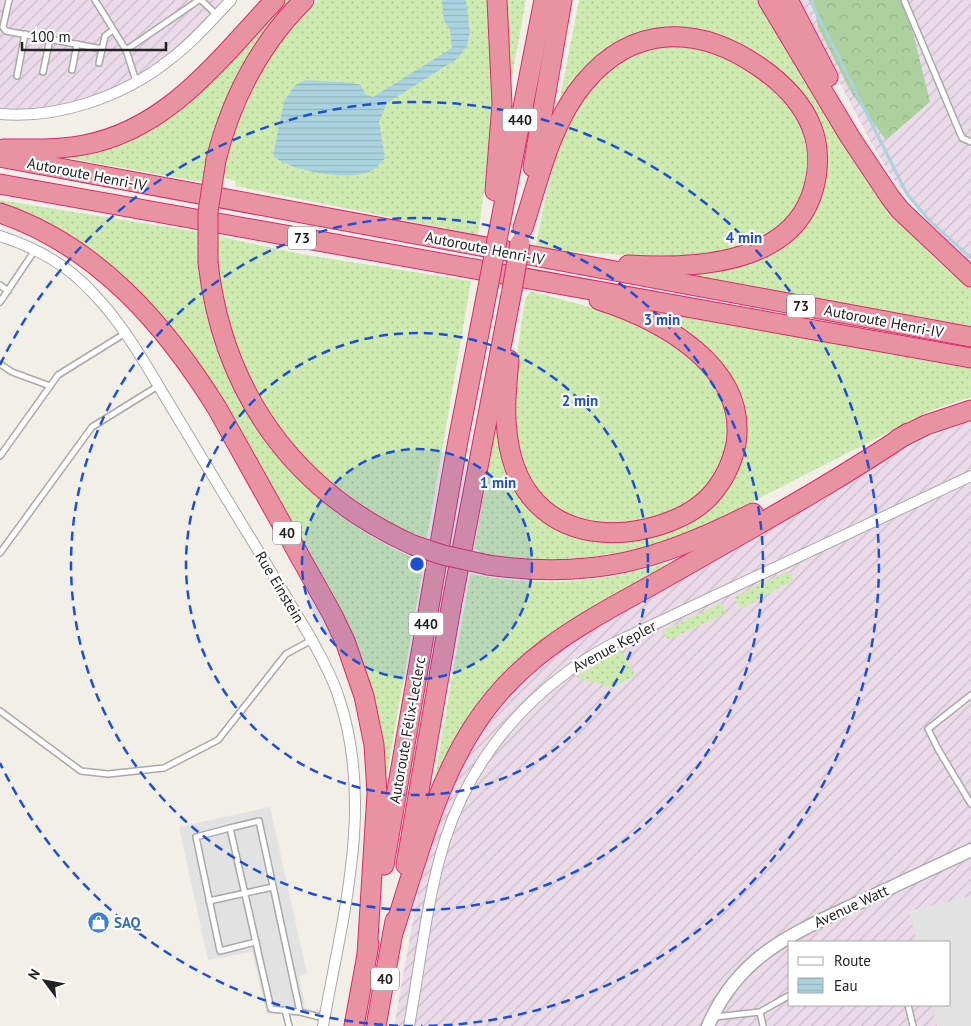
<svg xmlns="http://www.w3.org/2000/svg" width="971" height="1026" font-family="'PT Sans',sans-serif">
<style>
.industrial{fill:url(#industrial-furrows);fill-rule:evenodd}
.grass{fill:url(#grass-dots)}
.forest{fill:url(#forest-crowns)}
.parking{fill:#e2e2e2}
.water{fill:url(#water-rules)}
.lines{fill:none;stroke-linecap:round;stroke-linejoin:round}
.stream{stroke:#aad3df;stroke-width:3}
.service-casing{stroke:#a9a9a9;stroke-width:8}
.minor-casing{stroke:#a9a9a9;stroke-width:12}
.tertiary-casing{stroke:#a9a9a9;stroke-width:15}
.motorway-casing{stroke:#dc2a67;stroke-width:21}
.service{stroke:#fff;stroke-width:5}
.minor{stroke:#fff;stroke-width:10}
.tertiary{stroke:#fff;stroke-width:12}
.motorway{stroke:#e892a2;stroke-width:19}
.motorway-bridge-casing{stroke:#dc2a67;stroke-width:21;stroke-linecap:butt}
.motorway-bridge{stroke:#e892a2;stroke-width:19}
.ring{fill:none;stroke:#1d4ed8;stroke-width:2.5;stroke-dasharray:9 6}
.labels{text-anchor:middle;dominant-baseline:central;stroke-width:4.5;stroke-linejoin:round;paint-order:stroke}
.shield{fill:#fff;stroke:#646464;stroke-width:1}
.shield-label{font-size:14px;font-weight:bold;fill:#222}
.street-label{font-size:15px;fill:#222;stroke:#fff}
.shop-label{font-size:15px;font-weight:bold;fill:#366cbe;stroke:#fff;text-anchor:start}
.centre{fill:#1d4ed8;stroke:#fff;stroke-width:2.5}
.ring-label{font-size:15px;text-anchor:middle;font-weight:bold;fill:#1d4ed8;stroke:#fff;stroke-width:4.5;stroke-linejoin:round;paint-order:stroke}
</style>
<defs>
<pattern id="industrial-furrows" width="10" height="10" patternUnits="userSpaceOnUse" patternTransform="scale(1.25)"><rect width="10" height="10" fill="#ebdbe8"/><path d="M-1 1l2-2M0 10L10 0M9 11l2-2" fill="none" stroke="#c9bcc7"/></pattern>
<pattern id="grass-dots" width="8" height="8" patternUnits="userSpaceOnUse" patternTransform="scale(1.25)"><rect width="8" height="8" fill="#cdebb0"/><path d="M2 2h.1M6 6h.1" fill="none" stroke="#b0c997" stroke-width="1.8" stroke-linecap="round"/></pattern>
<pattern id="forest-crowns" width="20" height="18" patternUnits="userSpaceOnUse" patternTransform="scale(1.25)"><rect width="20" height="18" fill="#add19e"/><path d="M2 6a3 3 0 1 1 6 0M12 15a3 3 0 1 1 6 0" fill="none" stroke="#95b388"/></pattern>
<pattern id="water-rules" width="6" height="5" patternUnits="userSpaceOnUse" patternTransform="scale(1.25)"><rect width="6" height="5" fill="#aad3df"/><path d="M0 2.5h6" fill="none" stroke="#92b5bf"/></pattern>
</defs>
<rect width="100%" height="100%" fill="#f2efe9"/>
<!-- industrial -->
<g class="industrial">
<polygon points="0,0 231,0 168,62 80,105 0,114"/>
<polygon points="796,0 971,0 971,263 936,232 891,176 872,144"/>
<path d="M971,419V1026H394L419,887L435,829L468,751L492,714L524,679L559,649L813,500L900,451ZM790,942H950V1005H790Z"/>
</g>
<!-- grass -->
<g class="grass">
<path d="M285,0H293C242,50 218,114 202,182L68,158V154C89,151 111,148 131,139C194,111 240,50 285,0Z"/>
<path d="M318,0H487L493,95L492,131L478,235L235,186L236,181L222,177C234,126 253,79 284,37C294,24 307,12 318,0Z"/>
<polygon points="504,0 526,0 511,82 507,81"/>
<path d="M579,0H757C818,100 876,218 971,289V332L665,276L776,249L824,171L779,71L651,32L565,100L560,98Z"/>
<path d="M686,45C745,59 827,112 805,184C801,199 791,215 779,226C738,261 662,259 611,254C594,253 549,252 536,245C554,155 572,49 686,45Z"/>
<path d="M0,200L199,232C198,377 289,510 424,562L387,774H383L377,718L210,386L159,312L118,273L0,205Z"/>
<path d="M217,236L301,254L471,281L427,538C322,505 243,403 223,296C219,276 216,256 217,236Z"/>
<path d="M530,291C578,304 630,315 671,343C700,363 726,392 727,428C729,502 643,537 580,522C557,516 530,488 523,465C506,413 517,353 525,300Z"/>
<path d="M647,307L971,366V397L932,410L693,532C620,558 556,566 479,554V551L474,549L499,407L508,463L587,538L715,500L737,396L645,312Z"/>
<path d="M680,559L559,629L440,778L435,776L470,574C548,588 606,583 680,559Z"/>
<polygon points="789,571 793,580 741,609 734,597"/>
<polygon points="721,603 726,613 669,640 662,631"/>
<polygon points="621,650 635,675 612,688 576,677"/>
</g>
<!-- forest -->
<polygon class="forest" points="813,0 905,0 930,102 886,140 852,94 818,27"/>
<!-- parking -->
<g class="parking">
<polygon points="270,807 307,974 299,976 305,1004 267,1014 252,952 208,960 179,827"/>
<polygon points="971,896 971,1026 937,1026 932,1005 950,1005 950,942 917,942 909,911"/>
</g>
<!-- water -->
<path class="water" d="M442,0H466L470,32L467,46L457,59L387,103L379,122L385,158C381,162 376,169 371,171C349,182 291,171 273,156L284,101L295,85L306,80L353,83L361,85L365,94L373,97L452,48L450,30L444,21Z"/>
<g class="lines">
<!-- stream -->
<polyline class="stream" points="810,0 907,194 930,221 971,258"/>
<defs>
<g id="service">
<polyline points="9,0 3,27 6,31 102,49"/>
<polyline points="95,0 126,50 136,81"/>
<polyline points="201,0 217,15"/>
<polyline points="904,0 962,138 971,142"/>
<polyline points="126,50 199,0"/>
<polyline points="99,63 105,36 113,30"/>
<polyline points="72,70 77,44"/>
<polyline points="43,72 50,39"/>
<polyline points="17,76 25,34"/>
<polyline points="0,285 8,291"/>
<polyline points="0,302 35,250"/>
<polyline points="0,364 12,372 50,386"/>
<polyline points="0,456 58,375 124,334"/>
<polyline points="0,553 92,427 158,386"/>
<polyline points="971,695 928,729 938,749 971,804"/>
<polyline points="0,711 81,771 108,774 164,768 218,740 286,654 312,640"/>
<polyline points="230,828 196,837 220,951 256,942"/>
<polyline points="209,901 273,887"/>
<polyline points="908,1005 913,1026"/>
<polyline points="285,1010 289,1026"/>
<polyline points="300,1012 259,821 230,828 271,1009 300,1012 324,1018"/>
<polyline points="760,1012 790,995"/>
<polyline points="715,1017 760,1012 763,1026"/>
</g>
<g id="minor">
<path d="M0,114C58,119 122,97 168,61C191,44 211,21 231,0"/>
<path d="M0,236C34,247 66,264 90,290C129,329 155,382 184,428C226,499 270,569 312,640C322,659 333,678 339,698C375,806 342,918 323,1026"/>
<path d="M409,1026C420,966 427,897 445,840C473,753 534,685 614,643L971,476"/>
</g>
<path id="tertiary" d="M708,1026C739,954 794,933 860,902C897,885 934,867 971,850"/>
<g id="motorway">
<polyline points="768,0 850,137 890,197 900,210 971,277"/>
<polyline points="788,0 828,77"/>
<path d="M3,149C30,149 57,150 84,145C169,129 219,59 275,0"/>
<polyline points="0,157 971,337"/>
<path d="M216,160C231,100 260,44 304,0"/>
<polyline points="533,167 562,0"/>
<polyline points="0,184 971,358"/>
<polyline points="495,191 502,104 497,0"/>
<path d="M0,213C97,246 164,323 217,408L332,614L345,641L364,696L374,745L377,793L367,955"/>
<path d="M523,228C539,179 550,124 584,83C633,24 698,25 758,66C780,81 802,102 812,128C819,146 819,168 814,187C794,265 693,269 628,265"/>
<polyline points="497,240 544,0"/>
<path d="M208,263C223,392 293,491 413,545"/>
<path d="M509,360C507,383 504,408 507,432C514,500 558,538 627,532C654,529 689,518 709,497C723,482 732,464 736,444C748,366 661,320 599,300"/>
<polyline points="898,439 926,425 971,410"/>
<path d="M488,565C592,580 661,560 753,513"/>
<polyline points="384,865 457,446 488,287"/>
<polyline points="406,865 452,602 512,290"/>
<path d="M393,933C416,864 434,788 474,726C525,647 597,617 675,572C753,527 833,484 908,433"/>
<polyline points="354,1026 369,944"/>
<polyline points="376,1026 395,921"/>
</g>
</defs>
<!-- service casing -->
<use href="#service" class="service-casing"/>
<!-- minor casing -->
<use href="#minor" class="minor-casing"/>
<!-- tertiary casing -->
<use href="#tertiary" class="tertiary-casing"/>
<!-- motorway casing -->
<use href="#motorway" class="motorway-casing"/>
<!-- service -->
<use href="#service" class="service"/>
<!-- minor -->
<use href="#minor" class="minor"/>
<!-- tertiary -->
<use href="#tertiary" class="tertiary"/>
<!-- motorway -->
<use href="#motorway" class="motorway"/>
<defs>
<g id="motorway-bridge">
<polyline points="208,263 208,212 216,160"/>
<polyline points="488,287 497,240"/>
<polyline points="512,290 520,243"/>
<polyline points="413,545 443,555 488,565"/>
</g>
</defs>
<!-- motorway-bridge casing -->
<use href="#motorway-bridge" class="motorway-bridge-casing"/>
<!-- motorway-bridge -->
<use href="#motorway-bridge" class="motorway-bridge"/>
</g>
<!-- distance rings -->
<circle cx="417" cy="564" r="115" fill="#1d4ed8" fill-opacity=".12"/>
<g class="ring">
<circle cx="417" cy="564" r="115"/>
<circle cx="417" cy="564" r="231"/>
<circle cx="417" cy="564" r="346"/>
<path d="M413 1026A462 462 0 0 1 0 763M0 365A462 462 0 1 1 421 1026"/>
</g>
<!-- icons -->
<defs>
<symbol id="shop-disc" viewBox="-11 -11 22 22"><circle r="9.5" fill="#3f7fe0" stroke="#fff"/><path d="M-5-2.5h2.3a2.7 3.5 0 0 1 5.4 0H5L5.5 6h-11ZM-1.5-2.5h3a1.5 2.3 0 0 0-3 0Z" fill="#fff"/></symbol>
</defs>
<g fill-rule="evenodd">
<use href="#shop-disc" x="86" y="910" width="25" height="25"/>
</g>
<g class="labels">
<!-- shield labels -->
<g class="shield">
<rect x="502.5" y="108.5" width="35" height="23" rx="4"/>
<rect x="288" y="226.5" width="28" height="23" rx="4"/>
<rect x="787" y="294.5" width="28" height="23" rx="4"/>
<rect x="273" y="521.5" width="28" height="23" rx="4"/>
<rect x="408.5" y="612.5" width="35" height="23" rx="4"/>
<rect x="371" y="967.5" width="28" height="23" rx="4"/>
</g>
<g class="shield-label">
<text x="520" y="120">440</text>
<text x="302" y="238">73</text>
<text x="801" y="306">73</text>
<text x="287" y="533">40</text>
<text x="426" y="624">440</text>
<text x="385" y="979">40</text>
</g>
<!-- street labels -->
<g class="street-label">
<text transform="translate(87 174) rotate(11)">Autoroute Henri-IV</text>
<text transform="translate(485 248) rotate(11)">Autoroute Henri-IV</text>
<text transform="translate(884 321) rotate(11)">Autoroute Henri-IV</text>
<text transform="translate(280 587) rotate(59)">Rue Einstein</text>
<text transform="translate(614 646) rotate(-28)">Avenue Kepler</text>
<text transform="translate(407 730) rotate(-80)">Autoroute Félix-Leclerc</text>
<text transform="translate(851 906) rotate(-25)">Avenue Watt</text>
</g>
<!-- shop labels -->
<g class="shop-label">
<text x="114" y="922">SAQ</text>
</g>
</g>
<circle cx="417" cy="564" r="8" class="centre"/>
<g class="ring-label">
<text x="744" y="243">4 min</text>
<text x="662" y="325">3 min</text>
<text x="580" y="406">2 min</text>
<text x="498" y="488">1 min</text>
</g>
<!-- legend -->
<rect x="788" y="941" width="162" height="65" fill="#ffffff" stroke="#a7a7a7"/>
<rect x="798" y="957" width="25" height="8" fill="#ffffff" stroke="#a7a7a7"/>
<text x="834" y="966" font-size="15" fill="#222222">Route</text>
<rect x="798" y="978" width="25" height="15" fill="url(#water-rules)" stroke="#a7a7a7"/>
<text x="834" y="991" font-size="15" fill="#222222">Eau</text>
<!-- north arrow -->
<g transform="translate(45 981) rotate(302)" stroke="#ffffff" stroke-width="4" paint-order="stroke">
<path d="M0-4L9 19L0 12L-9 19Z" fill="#222222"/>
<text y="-8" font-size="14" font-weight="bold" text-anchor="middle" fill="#222222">N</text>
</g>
<!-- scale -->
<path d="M22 42v8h144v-8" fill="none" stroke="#222222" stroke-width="2.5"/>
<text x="30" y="42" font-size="15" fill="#222222" stroke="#ffffff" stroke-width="4" paint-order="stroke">100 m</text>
</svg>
